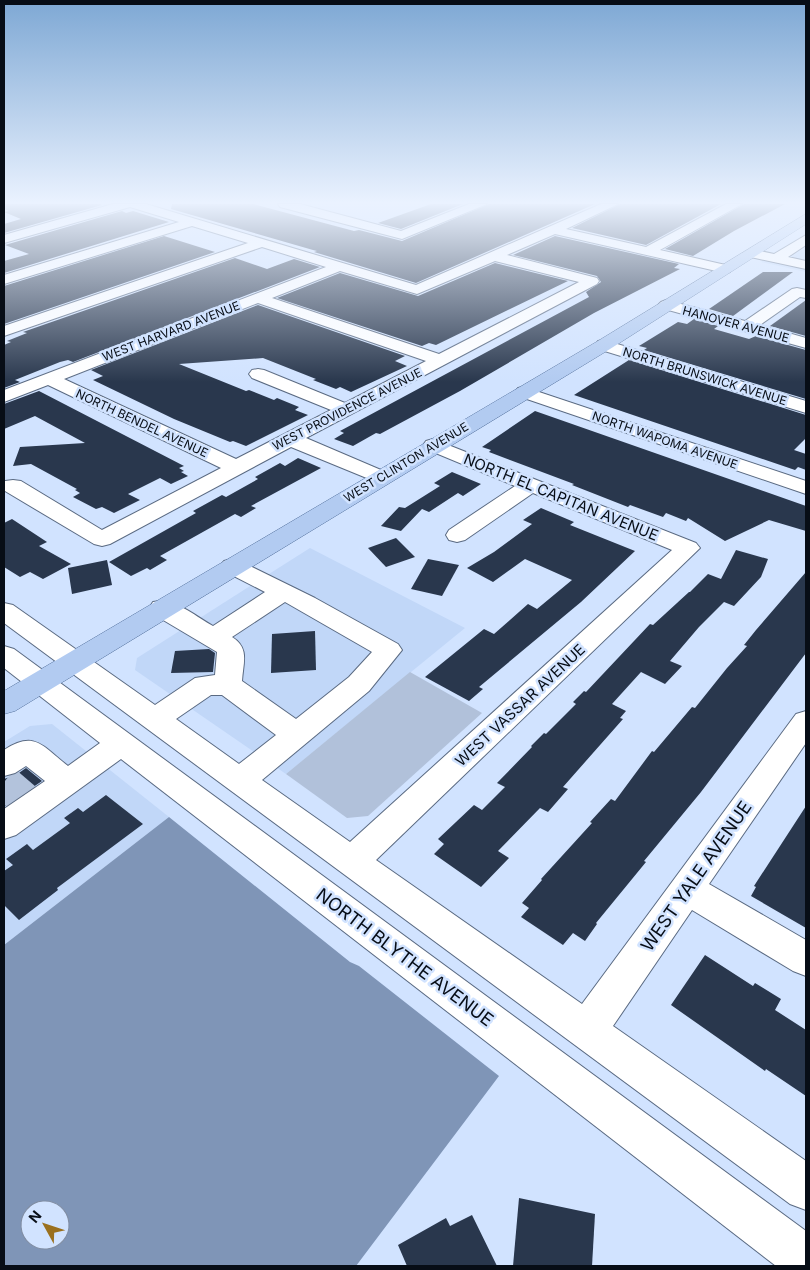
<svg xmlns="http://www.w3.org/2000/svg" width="810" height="1270" font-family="Inter,sans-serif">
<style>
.built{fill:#c1d7f8}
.green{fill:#b1c1da}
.water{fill:#7f95b7;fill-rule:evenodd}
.building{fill:#29374d}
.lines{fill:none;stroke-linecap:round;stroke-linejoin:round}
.minor-tunnel{stroke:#b3c3dc;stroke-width:34;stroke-dasharray:34 17;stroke-linecap:butt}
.minor-casing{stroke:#5a6a82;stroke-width:2}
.major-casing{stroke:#55729e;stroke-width:1}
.minor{fill:#fff;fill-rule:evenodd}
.major{fill:#b2cbf1;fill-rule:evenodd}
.labels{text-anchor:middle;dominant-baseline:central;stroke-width:5;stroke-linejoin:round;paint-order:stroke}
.far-street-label{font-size:12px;fill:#070d16;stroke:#d1e3ff}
.street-label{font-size:15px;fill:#070d16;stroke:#d1e3ff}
.near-street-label{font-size:18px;fill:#070d16;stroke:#d1e3ff}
</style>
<rect width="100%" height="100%" fill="#d1e3ff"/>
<!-- built -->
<g class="built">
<polygon points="806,233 806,272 761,262 805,234"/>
<polygon points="310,548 465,628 286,774 135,670 137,658"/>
<polygon points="52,724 169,817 4,945 4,742 30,726"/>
</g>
<!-- green -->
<polygon class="green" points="410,672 482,713 368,816 347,818 286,774"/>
<!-- water -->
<path class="water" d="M169,817L350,962L359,966L499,1076L356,1266H4V945ZM30,1210H60V1240H30Z"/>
<!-- building -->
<g class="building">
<polygon points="4,204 100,204 102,205 4,233 4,224 21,219 4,212 9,211 4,209"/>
<polygon points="172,204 253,204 354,231 359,230 402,241 489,204 595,204 416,283 314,252 317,251 313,250 171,209"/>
<polygon points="431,204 463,204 401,229 378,223"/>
<polygon points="620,204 721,204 646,245 572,228"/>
<polygon points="744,204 785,204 734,231 693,256 665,249"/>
<polygon points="122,211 126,213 133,211 169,222 4,273 4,261 29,254 5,245"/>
<polygon points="164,236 215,252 4,324 4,286"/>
<polygon points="555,236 679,264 674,268 680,269 594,313 460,391 380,434 376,433 353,446 334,439 344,433 340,431 589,297 586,292 601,282 597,276 513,255"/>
<polygon points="235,258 267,269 294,259 320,267 73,362 68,360 60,362 15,380 20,382 4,388 4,345 11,342 7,341 27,333 23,332"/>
<polygon points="495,263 568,281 436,345 429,343 422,346 277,298 340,273 418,296"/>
<polygon points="763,272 793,272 733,316 709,309"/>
<polygon points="806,300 806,336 770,326"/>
<polygon points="258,305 405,356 395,361 407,366 351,392 340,387 336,389 313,380 316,379 263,358 179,364 246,391 249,390 274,400 277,398 299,407 295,410 308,415 246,446 233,441 230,442 174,419 93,380 103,376 91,370"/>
<polygon points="694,319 718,326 714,329 749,339 756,336 806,350 806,399 644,350 647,348 639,346 678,322 687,324"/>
<polygon points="629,360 806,415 806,438 794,450 806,454 806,470 798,467 795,470 574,395"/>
<polygon points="39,391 184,466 179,468 184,471 181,472 188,476 171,484 160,478 128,494 140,500 114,513 102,507 96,509 73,497 80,493 75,490 77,489 31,464 13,466 20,447 85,443 35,416 4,429 4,404"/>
<polygon points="535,411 806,506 806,531 769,520 725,541 688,518 686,521 666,513 663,517 630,505 628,507 572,485 574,484 489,452 491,450 482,447"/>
<polygon points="298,458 321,468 251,506 256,508 241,517 235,514 160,556 167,560 150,570 147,568 131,576 109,562 196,513 193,511 222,495 226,497 258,479 255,477 280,463 285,466"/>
<polygon points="452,472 481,484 463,496 458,493 429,512 422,509 401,531 381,526 399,507 405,508 440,486 434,483"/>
<polygon points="541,508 574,522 570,525 635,551 581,602 479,687 483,689 469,701 425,677 484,629 494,634 528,604 537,609 572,580 525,559 493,582 467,568 494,552 532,524 523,520"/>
<polygon points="12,519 47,542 39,546 71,564 43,579 30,572 20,577 4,567 4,523"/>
<polygon points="396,538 415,557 386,567 368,548"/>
<polygon points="736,550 768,559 761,577 734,606 724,602 699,627 670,661 682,666 665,684 641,672 612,704 626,711 620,718 623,719 563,787 568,789 548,812 540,808 498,851 509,858 481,887 434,854 444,844 438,839 474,805 482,810 505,787 497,783 532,747 531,746 544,733 546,734 576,704 573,702 584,691 586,692 650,624 653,625 689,592 690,592 708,574 721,579"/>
<polygon points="428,559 459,565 442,596 411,589"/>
<polygon points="107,560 112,585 72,594 68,568"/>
<polygon points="806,572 806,653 701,792 644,861 646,862 596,923 597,924 585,941 573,933 563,945 521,917 529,908 522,903 542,880 541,879 592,823 590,822 611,799 615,801 652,751 654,752 692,707 695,708 727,668 747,646 744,645 756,630"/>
<polygon points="315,631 316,670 271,673 272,634"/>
<polygon points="209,649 215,653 213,672 171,673 175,651"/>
<polygon points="26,768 42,781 4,807 4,779 16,775"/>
<polygon points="106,795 143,824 57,888 58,890 19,920 4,905 4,871 13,865 6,859 27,844 33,850 70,823 64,818 78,808 83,812"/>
<polygon points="806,806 806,928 751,896 756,887 754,886"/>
<polygon points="705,955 753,986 755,983 781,999 775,1010 806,1030 806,1096 766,1069 765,1071 671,1005"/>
<polygon points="519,1198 595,1214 592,1266 513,1266"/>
<polygon points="472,1215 497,1266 407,1266 398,1245 446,1218 450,1226"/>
</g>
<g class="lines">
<!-- minor-tunnel -->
<polyline class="minor-tunnel" points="4,782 25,800"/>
<defs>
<g id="minor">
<path d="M113,204H146L416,285L601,204H618L566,229L646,247L726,204H742L660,250L730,266L732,269L730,272L725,273L555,234L507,255L597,278L599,281L597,284L306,438L388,473L392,477L388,481L381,483L374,481L291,447L110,544L102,546L94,544L5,491L4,484L5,481L13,480L21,481L102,530L221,468L48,385L4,402V390L326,267L262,247L4,336V326L248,243L192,226L4,284V275L179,222L130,207L4,243V235ZM495,261L579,282L439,354L272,298L340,271L417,294ZM258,303L426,361L345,403L264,370L258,369L252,370L249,374L252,378L331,410L236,459L64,379Z"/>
<polygon points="278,204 300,204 401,231 469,204 487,204 402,239 280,207"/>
<polygon points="806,235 806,245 788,257 806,261 806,269 746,256 744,253 751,249 774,254"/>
<polygon points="797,288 806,290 806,298 800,297 760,325 806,338 806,348 661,308 658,305 661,302 666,300 745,321 792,289"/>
<polygon points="604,340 806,401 806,413 598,349 596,345 598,341"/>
<polygon points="524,387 806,481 806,494 518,396 515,392 518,388"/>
<path d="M433,439L696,543L700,548L376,860L582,1004L796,714L806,711V743L709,884L806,940V976L793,971L692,910L613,1026L806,1161V1210L790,1204L4,623V603L13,605L155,705L195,678L215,675L217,652L153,614L149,608L153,602C174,597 195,616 213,626L265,592L224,571L220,566L224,561L232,559L240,561L315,598L398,644L402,650L369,691L262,780L350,842L672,550L533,493L465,540L457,542L449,540L446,535L449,530L515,486L426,449L423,445L426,441ZM285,602L372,652L349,677L296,719L242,681C243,663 250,648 232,637ZM211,695H222L276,735L239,764L176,719Z"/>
<path d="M4,646L14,649L806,1231V1266H776L121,759L16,835L4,839V809L45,781L26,766L15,773L4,776V750C35,730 42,746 68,766L100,743L4,668Z"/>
</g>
<polygon id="major" points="806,214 806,224 610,349 15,711 4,714 4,691 598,341"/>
</defs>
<!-- minor casing -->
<use href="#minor" class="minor-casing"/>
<!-- major casing -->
<use href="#major" class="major-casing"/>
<!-- minor -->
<use href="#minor" class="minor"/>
<!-- major -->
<use href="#major" class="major"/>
</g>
<!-- sky -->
<linearGradient id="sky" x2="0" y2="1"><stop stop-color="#7ea8d4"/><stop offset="0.53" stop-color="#eaf2ff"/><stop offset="1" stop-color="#eaf2ff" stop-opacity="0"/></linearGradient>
<rect width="810" height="382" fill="url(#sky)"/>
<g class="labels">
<!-- far-street labels -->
<g class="far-street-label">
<text transform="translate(736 324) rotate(15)">HANOVER AVENUE</text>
<text transform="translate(171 331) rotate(-21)">WEST HARVARD AVENUE</text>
<text transform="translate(705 376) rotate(17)">NORTH BRUNSWICK AVENUE</text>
<text transform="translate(347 409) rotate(-27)">WEST PROVIDENCE AVENUE</text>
<text transform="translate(142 423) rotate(25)">NORTH BENDEL AVENUE</text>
<text transform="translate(665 440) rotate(19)">NORTH WAPOMA AVENUE</text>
<text transform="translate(406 462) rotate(-31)">WEST CLINTON AVENUE</text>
</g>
<!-- street labels -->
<g class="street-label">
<text transform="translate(561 497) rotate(22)">NORTH EL CAPITAN AVENUE</text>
<text transform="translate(520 705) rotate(-43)">WEST VASSAR AVENUE</text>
</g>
<!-- near-street labels -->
<g class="near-street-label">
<text transform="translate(696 876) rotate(-55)">WEST YALE AVENUE</text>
<text transform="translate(405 957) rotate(37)">NORTH BLYTHE AVENUE</text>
</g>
</g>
<!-- border -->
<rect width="810" height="1270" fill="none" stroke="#070d16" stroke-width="10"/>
<!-- north arrow -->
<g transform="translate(45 1225) rotate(310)"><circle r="24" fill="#d1e3ff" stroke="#808da2"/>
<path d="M0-4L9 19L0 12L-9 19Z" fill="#9a701e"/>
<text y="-8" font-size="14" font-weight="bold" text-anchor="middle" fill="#070d16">N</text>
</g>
</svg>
